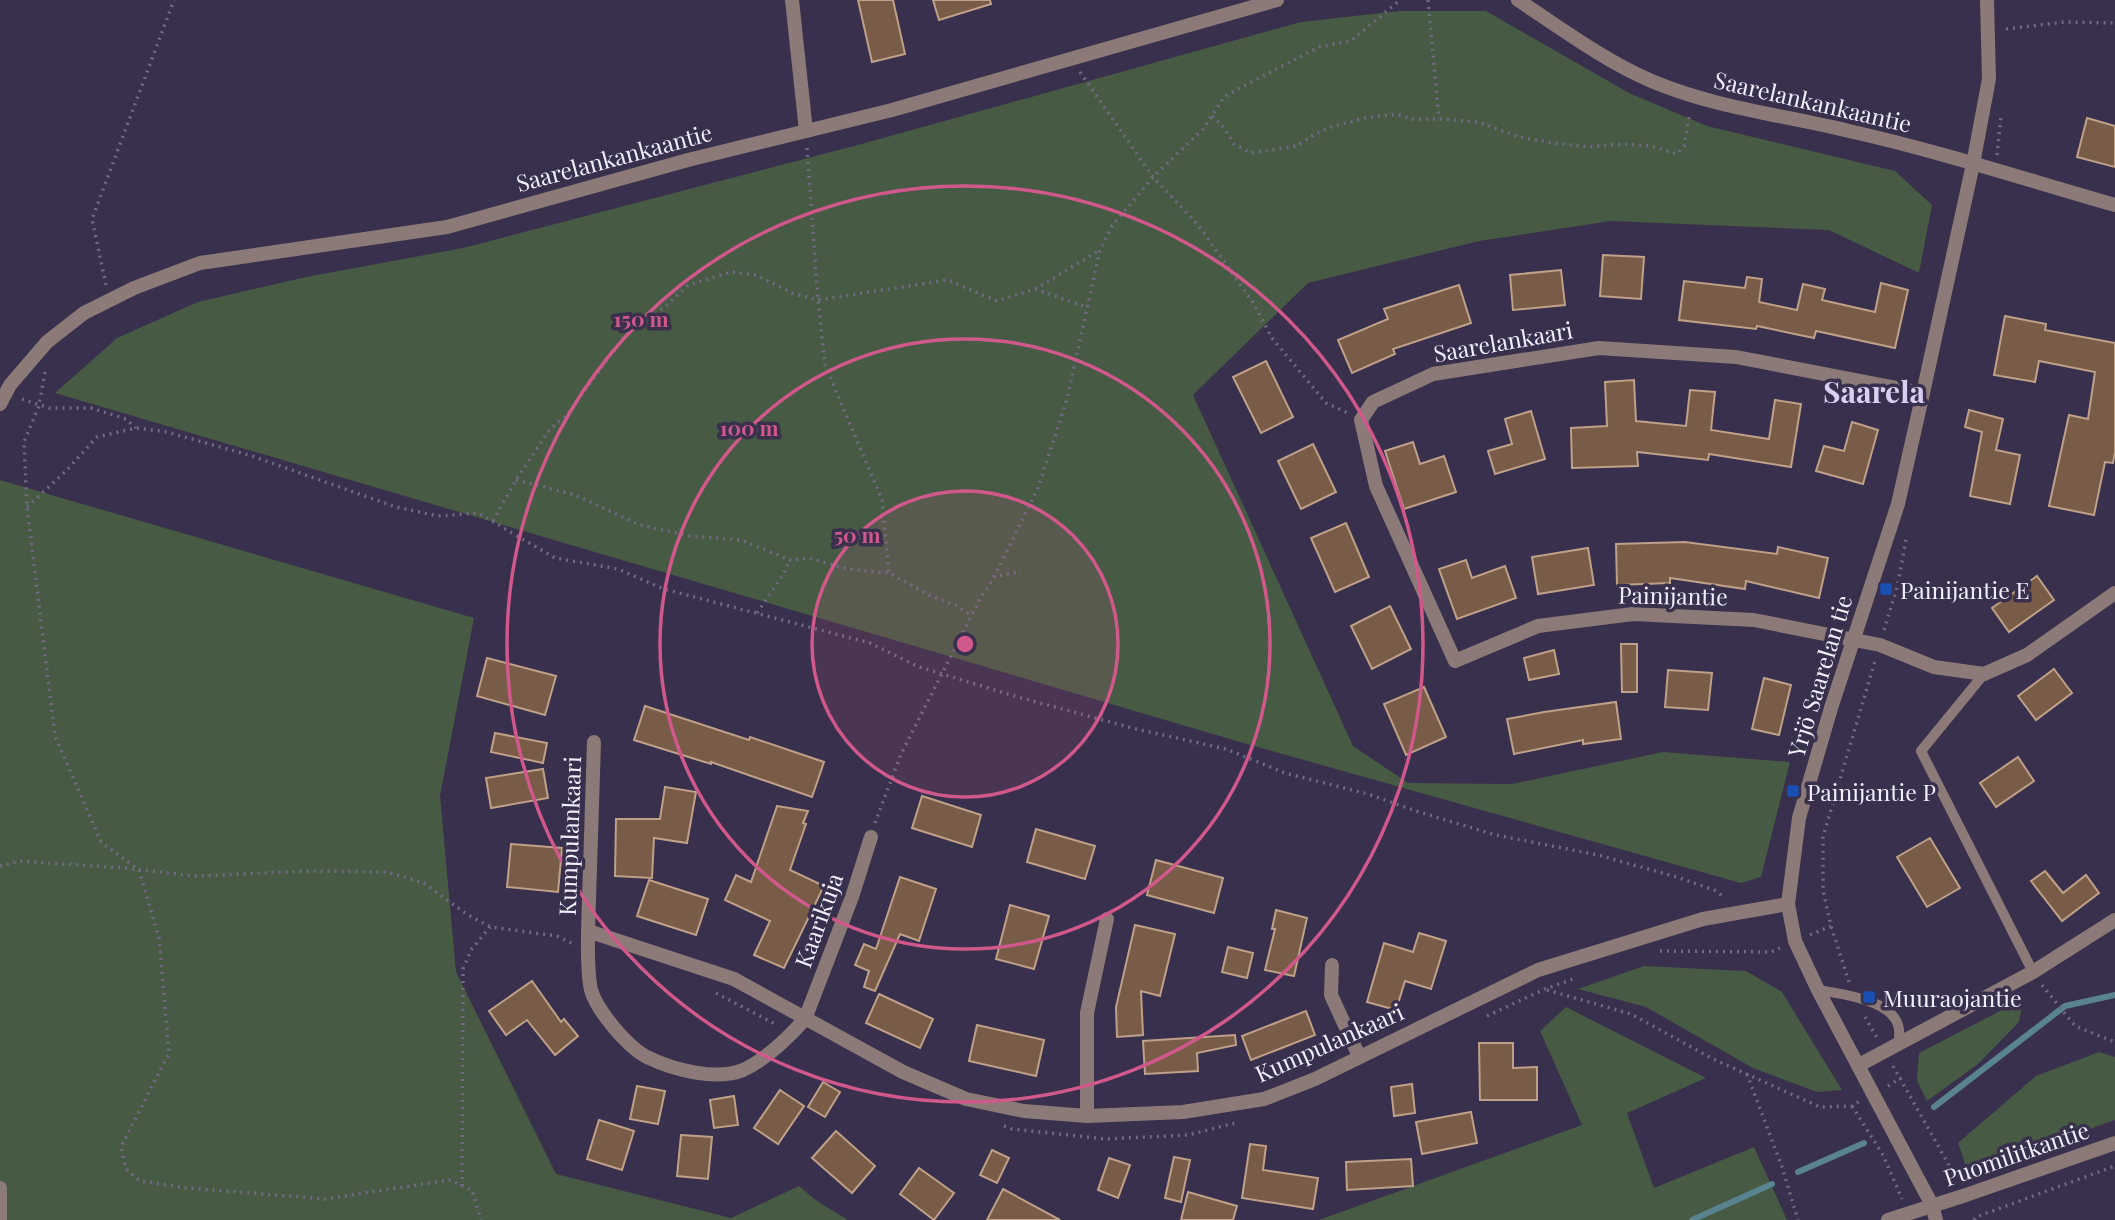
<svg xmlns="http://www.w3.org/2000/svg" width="2115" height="1220" font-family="'Playfair Display',serif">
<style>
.green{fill:#475a44}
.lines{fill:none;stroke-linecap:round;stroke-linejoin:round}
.stream{stroke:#59838e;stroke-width:6}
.building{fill:#785c47;stroke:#bfa088;stroke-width:2}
.path{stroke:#716a82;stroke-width:3.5;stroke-dasharray:2 5;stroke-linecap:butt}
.service{stroke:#8c7a78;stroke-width:10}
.minor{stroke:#8c7a78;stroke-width:14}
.ring{fill:none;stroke:#d0588b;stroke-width:3.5}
.transit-dot{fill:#1a4fb4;stroke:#38304c;stroke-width:2.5}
.labels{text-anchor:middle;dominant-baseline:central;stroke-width:7;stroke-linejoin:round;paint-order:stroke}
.street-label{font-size:23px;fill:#f1eefc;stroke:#38304c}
.poi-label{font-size:23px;fill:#f1eefc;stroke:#38304c;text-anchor:start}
.district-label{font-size:30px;font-weight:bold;fill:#d8cff3;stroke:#38304c}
.centre{fill:#d0588b;stroke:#38304c;stroke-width:3.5}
.ring-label{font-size:21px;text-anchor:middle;font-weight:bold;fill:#d0588b;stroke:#38304c;stroke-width:7;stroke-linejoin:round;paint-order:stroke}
</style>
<rect width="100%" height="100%" fill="#38304c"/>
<!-- green -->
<g class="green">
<polygon points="1399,11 1486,11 1629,93 1707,126 1895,171 1932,205 1919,273 1829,230 1611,221 1479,241 1308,283 1193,395 1353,746 1408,783 1512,784 1663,752 1790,762 1761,877 1741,883 1240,742 55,393 117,338 198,302 306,277 463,248 869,142 1301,22"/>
<polygon points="0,480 474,618 440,796 456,972 556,1174 731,1218 799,1186 817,1201 848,1220 0,1220"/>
<polygon points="1644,966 1746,971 1782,992 1842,1090 1817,1092 1753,1068 1646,1007 1578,989"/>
<polygon points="2023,999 2019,1022 1978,1064 1927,1101 1917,1080 1919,1053"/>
<polygon points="1566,1007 1706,1078 1627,1113 1654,1188 1754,1147 1787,1220 1319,1220 1582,1125 1540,1031"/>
<polygon points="2099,1052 2115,1057 2115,1120 1968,1172 1958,1143 2036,1076"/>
</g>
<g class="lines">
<!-- stream -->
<g class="stream">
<polyline points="1934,1107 2065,1006 2115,995"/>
<polyline points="1798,1172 1864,1143"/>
<polyline points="1692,1220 1772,1184"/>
</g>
</g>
<!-- building -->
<g class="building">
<polygon points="858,0 893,0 905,54 872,62"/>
<polygon points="933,0 990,0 991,4 939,20"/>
<polygon points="2087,118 2115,126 2115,167 2077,157"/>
<polygon points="1603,255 1644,257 1641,299 1600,296"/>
<polygon points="1561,270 1565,305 1513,310 1510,275"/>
<polygon points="1747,277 1762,279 1759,302 1797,310 1803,284 1825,289 1822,300 1875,312 1881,283 1908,290 1895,348 1816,331 1814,338 1757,326 1756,329 1679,320 1684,281 1745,288"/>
<polygon points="1459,285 1471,323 1393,349 1395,354 1352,373 1338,340 1388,319 1384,309"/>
<polygon points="2005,316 2046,324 2045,330 2115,343 2115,452 2113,463 2105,462 2094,515 2049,506 2069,415 2088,419 2095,372 2039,361 2035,382 1994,375"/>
<polygon points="1266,361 1293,417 1261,433 1233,377"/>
<polygon points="1634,380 1636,421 1686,426 1690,390 1715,392 1711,430 1769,439 1775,400 1801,404 1791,467 1709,454 1708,460 1637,452 1638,466 1572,468 1571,428 1607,426 1605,382"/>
<polygon points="1969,410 2003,419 1996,450 2020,455 2010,504 1970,496 1982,432 1965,427"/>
<polygon points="1531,411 1545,459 1495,474 1488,451 1512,444 1505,419"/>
<polygon points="1852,422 1878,430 1863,484 1816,471 1824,446 1844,451"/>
<polygon points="1413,442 1420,464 1444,456 1456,492 1404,509 1385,451"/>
<polygon points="1313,444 1336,492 1301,509 1278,461"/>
<polygon points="1346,523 1369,577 1335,592 1311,538"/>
<polygon points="1685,542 1777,554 1778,547 1828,558 1819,598 1746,581 1745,589 1670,578 1670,583 1617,585 1616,544"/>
<polygon points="1588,548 1594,585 1538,594 1532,557"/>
<polygon points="1466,560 1472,578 1505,566 1516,598 1457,619 1439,569"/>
<polygon points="2037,576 2054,600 2009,632 1992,608"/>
<polygon points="1390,606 1411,649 1372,669 1351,626"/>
<polygon points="1621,644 1637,644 1637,692 1622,692"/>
<polygon points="1554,650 1559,674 1529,680 1524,658"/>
<polygon points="487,658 556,676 545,715 477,696"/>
<polygon points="2054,669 2072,693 2036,720 2018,696"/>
<polygon points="1668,670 1712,673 1708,710 1665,707"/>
<polygon points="1764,678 1791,685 1779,735 1752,729"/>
<polygon points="1424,687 1446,737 1406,755 1384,704"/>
<polygon points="1616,702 1621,739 1583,744 1583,740 1514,754 1507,719 1544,712"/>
<polygon points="645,706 749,740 750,737 824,762 812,797 711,762 711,764 634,740"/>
<polygon points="495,733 547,743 543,763 491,752"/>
<polygon points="2018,757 2034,781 1996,807 1980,783"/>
<polygon points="543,769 548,798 491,808 486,778"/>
<polygon points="665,787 696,792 687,843 654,838 652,878 615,876 616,819 660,819"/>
<polygon points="922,796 981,815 972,847 912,828"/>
<polygon points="777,806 808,811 803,823 806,824 790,870 824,886 784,968 754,955 770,921 725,900 736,875 751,882"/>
<polygon points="1036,829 1095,846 1085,879 1027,862"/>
<polygon points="1930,838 1960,888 1927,907 1897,857"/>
<polygon points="511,844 562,848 558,892 507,887"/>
<polygon points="1156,860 1223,878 1214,913 1147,895"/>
<polygon points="2045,871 2063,893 2086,875 2099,893 2062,921 2031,881"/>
<polygon points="900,877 936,889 919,941 900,934 875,991 864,987 869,971 855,965 864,944 876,949"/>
<polygon points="649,880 708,899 696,935 637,916"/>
<polygon points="1010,905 1049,916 1034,969 996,959"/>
<polygon points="1276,910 1307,918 1294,976 1265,970 1275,929 1272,929"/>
<polygon points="1135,925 1175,934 1160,996 1141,991 1143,1035 1117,1037 1116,1007"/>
<polygon points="1419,933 1446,941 1431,989 1405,981 1396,1010 1367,1002 1384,943 1413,952"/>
<polygon points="1228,947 1253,953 1247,978 1222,972"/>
<polygon points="532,981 561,1022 564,1019 578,1036 555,1055 527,1020 506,1035 489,1011"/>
<polygon points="879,994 933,1019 920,1048 866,1023"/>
<polygon points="1306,1011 1315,1035 1251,1060 1242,1036"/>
<polygon points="977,1025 1044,1040 1036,1076 969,1061"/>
<polygon points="1235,1035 1236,1045 1197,1053 1198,1071 1145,1074 1143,1041"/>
<polygon points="1479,1043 1513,1043 1513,1068 1537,1067 1537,1100 1480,1100"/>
<polygon points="823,1082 840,1092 825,1117 808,1107"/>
<polygon points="1412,1084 1415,1113 1394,1116 1391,1087"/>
<polygon points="637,1086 665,1091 658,1124 630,1119"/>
<polygon points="780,1090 804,1106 778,1144 754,1128"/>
<polygon points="734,1096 738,1125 714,1128 710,1100"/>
<polygon points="1471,1112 1477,1143 1422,1154 1416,1122"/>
<polygon points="599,1120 634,1131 622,1170 587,1159"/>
<polygon points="836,1131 875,1166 852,1193 812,1158"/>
<polygon points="681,1135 712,1137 708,1179 677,1176"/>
<polygon points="1250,1144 1266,1146 1263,1170 1318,1178 1313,1209 1242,1198"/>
<polygon points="992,1150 1009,1158 997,1183 980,1175"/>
<polygon points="1174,1157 1190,1160 1181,1202 1165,1198"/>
<polygon points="1109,1158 1130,1165 1118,1198 1098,1190"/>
<polygon points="1411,1159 1413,1186 1347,1190 1346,1162"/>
<polygon points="919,1168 954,1193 934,1220 900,1194"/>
<polygon points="1003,1189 1060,1220 987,1220"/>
<polygon points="1188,1192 1237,1206 1233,1220 1181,1220"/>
</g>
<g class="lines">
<!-- path -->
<g class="path">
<polyline points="1428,0 1439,119"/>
<polyline points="2006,29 2064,22 2115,23"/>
<polyline points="1080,72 1153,177 1199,226 1254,304 1272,338 1326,403 1348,413"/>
<polyline points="1212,116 1222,125 1234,144 1251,153 1297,146 1313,135 1331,127 1365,118 1397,114 1411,119 1439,119 1478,122 1519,137 1553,143 1589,147 1623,144 1651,146 1677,154 1684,146 1690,112"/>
<polyline points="807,148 818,300 825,365 882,500 889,573 929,595 957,606 971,615"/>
<polyline points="1997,155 2001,117"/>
<polyline points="106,285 92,219 174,0"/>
<polyline points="1035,289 1086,307"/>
<polyline points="45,372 39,406 24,442 27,507 55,736 101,842 139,870 159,938 169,1053 121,1147 126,1169 140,1181 187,1188 325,1199 449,1180 472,1190 481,1220"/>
<polyline points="22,399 49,408 91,408 126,419 136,428"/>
<polyline points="516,480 575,495 640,525 690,536 741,540 790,560 809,558 847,569 889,573"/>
<polyline points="27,507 66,471 97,437 136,428 167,432 252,456 396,507 438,516 478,513 555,558 618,569 664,589 870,643 919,667 1018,697 1136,729 1226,749 1285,773 1368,794 1419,812 1496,835 1598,855 1677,877 1714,890 1724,897"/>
<polyline points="493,521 516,480 550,429 567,415 629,330 665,307 688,285 731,272 756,275 792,293 818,300 947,280 997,301 1035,289 1100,250"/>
<polyline points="994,577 1038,488 1067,399 1100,250 1112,226 1153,177 1203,129 1225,96 1319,47 1351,41 1400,0"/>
<polyline points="757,613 783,575 790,560"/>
<polyline points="1884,630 1898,584 1906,539"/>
<polyline points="875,823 901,754 980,599 994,577 1021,571"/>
<polyline points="0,866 19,861 124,868 195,876 310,871 387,872 424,883 468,915 491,927 557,936 573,944"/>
<polyline points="1810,935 1831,926"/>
<polyline points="1660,951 1771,952 1780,948"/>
<polyline points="1849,982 1831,926 1823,890 1823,837 1875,661"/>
<polyline points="2042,985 2075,1026 2115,1042"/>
<polyline points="1547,990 1631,1014 1713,1059 1820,1107 1852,1106 1860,1101"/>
<polyline points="716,993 777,1025"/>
<polyline points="1487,1016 1545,989 1576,978"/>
<polyline points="1865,1017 1877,1038"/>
<polyline points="1893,1066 1958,1181"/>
<polyline points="1747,1074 1782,1167 1798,1220"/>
<polyline points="1888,1086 1901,1078"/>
<polyline points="1852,1106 1883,1155 1902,1199"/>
<polyline points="1004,1126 1012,1129 1105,1139 1188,1135 1239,1122"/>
<polyline points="462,1186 463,969 471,950 490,927"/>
<polyline points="1974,1220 1976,1217 2115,1166"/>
</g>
<!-- service -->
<g class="service">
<polyline points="1984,674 1921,751 2033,972"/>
<path d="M1818,990C1840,994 1890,999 1898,1025C1900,1030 1899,1037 1899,1042"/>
</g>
<!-- minor -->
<g class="minor">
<polyline points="792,0 806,131"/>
<path d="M1518,0C1562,29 1606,62 1654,82C1716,108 1784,115 1849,131C1939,151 2027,180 2115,205"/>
<polyline points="1923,393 1736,357 1599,348 1433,374 1373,402 1361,420 1376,486 1455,661 1538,626 1633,614 1754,620 1880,645 1934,667 1984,674 2027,655 2115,593"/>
<polyline points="0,404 10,385 47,342 84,313 134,288 200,263 447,227 688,160 892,110 1277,0"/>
<polyline points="594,742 588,931 734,979 903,1072 966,1099 1024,1111 1087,1116 1183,1112 1264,1099 1315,1079 1538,970 1703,919 1788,904"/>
<path d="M588,931C588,950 587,971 591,990C597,1011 629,1049 649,1058C674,1070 717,1081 743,1070C767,1059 788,1038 805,1019L852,897L871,837"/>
<polyline points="1332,965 1331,995 1359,1056"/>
<polyline points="1859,1065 2033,972 2115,920"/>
<polyline points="1087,1116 1087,1013 1107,919"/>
<polyline points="0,1188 0,1220"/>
<polyline points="1888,1220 1966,1195 2115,1143"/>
<polyline points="1936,1220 1932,1205 1916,1175 1818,990 1795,941 1788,904 1799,818 1831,708 1898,504 1923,393 1973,164 1989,79 1987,0"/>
</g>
</g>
<!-- distance rings -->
<circle cx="965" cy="644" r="153" fill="#d0588b" fill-opacity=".12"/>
<g class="ring">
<circle cx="965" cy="644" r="153"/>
<circle cx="965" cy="644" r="305"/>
<circle cx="965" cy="644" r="458"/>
</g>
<!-- markers -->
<g class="transit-dot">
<rect x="1879" y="582" width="14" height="14" rx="3.5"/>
<rect x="1786" y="784" width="14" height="14" rx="3.5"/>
<rect x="1862" y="990" width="14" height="14" rx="3.5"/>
</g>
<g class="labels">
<!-- street labels -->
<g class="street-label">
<text transform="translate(1813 101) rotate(13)">Saarelankankaantie</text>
<text transform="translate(614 157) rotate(-15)">Saarelankankaantie</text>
<text transform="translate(1503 341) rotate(-10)">Saarelankaari</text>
<text transform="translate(1673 595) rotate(1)">Painijantie</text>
<text transform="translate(1819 676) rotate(-73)">Yrjö Saarelan tie</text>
<text transform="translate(569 836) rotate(-88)">Kumpulankaari</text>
<text transform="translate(818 920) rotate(-70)">Kaarikuja</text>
<text transform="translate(1329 1042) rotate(-24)">Kumpulankaari</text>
<text transform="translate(2016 1153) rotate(-19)">Puomilitkantie</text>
</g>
<!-- poi labels -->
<g class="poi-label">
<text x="1900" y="589">Painijantie E</text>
<text x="1807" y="791">Painijantie P</text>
<text x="1883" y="997">Muuraojantie</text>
</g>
<!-- district labels -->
<g class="district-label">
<text x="1874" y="391">Saarela</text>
</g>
</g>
<circle cx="965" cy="644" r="10" class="centre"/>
<g class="ring-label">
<text x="641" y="327">150 m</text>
<text x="749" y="436">100 m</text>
<text x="857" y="543">50 m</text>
</g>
</svg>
